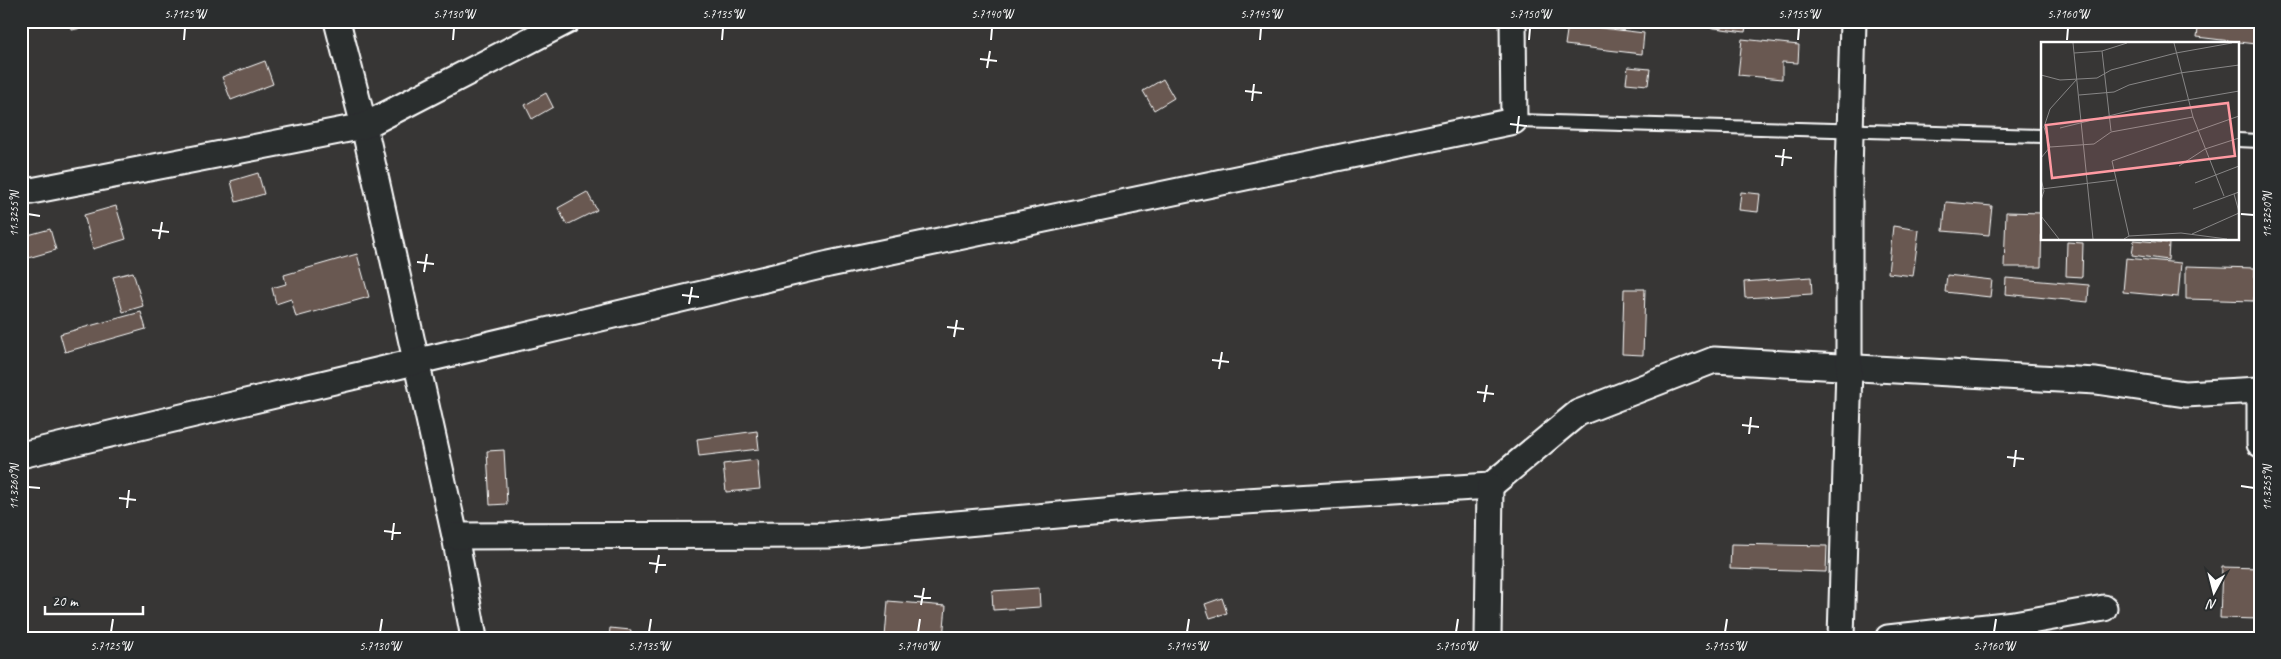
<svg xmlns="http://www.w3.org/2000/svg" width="2281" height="659" font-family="Caveat,sans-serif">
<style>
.building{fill:#695951;stroke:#fff}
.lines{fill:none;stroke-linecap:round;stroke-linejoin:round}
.service-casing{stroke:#fff;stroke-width:16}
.minor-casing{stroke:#fff;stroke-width:29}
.service{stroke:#2a2d2e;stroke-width:12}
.minor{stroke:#2a2d2e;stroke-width:25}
.ticks{fill:none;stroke:#fff;stroke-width:2}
.inset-road{fill:none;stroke:#878686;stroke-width:1}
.view{fill:#ff9aa2;fill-opacity:0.15;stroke:#ff9aa2;stroke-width:2.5}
.inset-edge{fill:none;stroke:#fff;stroke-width:2.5}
.neatline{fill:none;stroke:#fff;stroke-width:2}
.ticks-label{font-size:12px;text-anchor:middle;fill:#fff}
</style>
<rect width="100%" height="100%" fill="#373635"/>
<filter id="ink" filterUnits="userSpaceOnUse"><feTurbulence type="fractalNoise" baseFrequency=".02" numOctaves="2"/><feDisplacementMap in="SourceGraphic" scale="10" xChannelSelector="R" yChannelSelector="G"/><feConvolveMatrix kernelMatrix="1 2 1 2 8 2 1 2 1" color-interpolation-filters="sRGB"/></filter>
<g filter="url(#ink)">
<!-- building -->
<g class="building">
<polygon points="70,21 113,21 72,30"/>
<polygon points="1661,21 1747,21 1745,32"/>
<polygon points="2199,21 2258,21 2255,44 2197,37"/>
<polygon points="1568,24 1644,33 1642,54 1565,45"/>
<polygon points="1742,39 1799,45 1798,63 1782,62 1782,79 1738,75"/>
<polygon points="265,61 273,84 231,100 222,77"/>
<polygon points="1628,67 1650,69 1648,85 1626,83"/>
<polygon points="1163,79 1174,98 1154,110 1143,91"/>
<polygon points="546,93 553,107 532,119 525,105"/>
<polygon points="258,173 264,194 236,202 231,181"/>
<polygon points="587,192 597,210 567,225 558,208"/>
<polygon points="1741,192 1760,194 1758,212 1739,210"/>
<polygon points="1946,202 1992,206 1989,235 1943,231"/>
<polygon points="116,206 126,239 93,249 84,215"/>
<polygon points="2006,212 2042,213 2041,267 2004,267"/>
<polygon points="1893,226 1919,230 1913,276 1888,273"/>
<polygon points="50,229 56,250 21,260 21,237"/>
<polygon points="2134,240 2169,243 2168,260 2132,255"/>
<polygon points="2067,242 2083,243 2082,277 2066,276"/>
<polygon points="357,254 369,297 296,317 291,299 276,304 272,288 286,284 284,275"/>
<polygon points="2126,258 2181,263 2178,297 2123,292"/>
<polygon points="2186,266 2255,268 2254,301 2186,299"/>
<polygon points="133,272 143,306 123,312 113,277"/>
<polygon points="1947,275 1992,280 1990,297 1945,292"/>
<polygon points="1811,277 1812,294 1745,298 1744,282"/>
<polygon points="2006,278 2089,285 2088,302 2005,294"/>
<polygon points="1624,289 1645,289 1643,355 1622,354"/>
<polygon points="141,312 146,329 65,352 60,334"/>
<polygon points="757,431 759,449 699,456 697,439"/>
<polygon points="504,450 507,504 490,505 487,451"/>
<polygon points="757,460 760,489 726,492 723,464"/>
<polygon points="1731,544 1827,546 1826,572 1730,569"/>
<polygon points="2222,567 2260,568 2260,619 2220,618"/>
<polygon points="1039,588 1040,607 993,610 992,591"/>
<polygon points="1222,598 1227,613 1210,618 1205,604"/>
<polygon points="888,601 946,606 943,638 885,637"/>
<polygon points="610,628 631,630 630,638 609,638"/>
</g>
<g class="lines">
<defs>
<g id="service">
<polyline points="1514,121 2042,136"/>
<polyline points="2237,140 2260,141"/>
</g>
<g id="minor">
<polyline points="337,21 364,126 455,536 474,638"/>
<polyline points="21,193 364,126 567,21"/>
<polyline points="2260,390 2260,444"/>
<polyline points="21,455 829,264 1514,121 1513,21"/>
<polyline points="455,536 830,535 1150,507 1490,486 1578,413 1714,360 2096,381 2185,394 2259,390"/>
<polyline points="1488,638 1490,486"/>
<polyline points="1841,638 1849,367 1849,173 1853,21"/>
<polyline points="1888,638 2014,624 2104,608"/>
</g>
</defs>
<!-- service casing -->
<use href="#service" class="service-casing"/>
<!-- minor casing -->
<use href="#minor" class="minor-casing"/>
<!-- service -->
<use href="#service" class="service"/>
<!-- minor -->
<use href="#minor" class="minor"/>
</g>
</g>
<!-- ticks -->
<path class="ticks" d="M184,40L185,28M453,40L454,28M722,40L723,28M991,40L992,28M1260,40L1261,28M1529,40L1530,28M1798,40L1799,28M2067,40L2068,28M980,59L997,61M987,68L990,51M1245,91L1262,93M1252,101L1254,84M1510,124L1527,126M1517,133L1519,116M1775,156L1792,158M1782,166L1784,149M28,214L40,216M2241,214L2254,215M152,230L169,232M159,239L162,222M417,262L434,264M424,272L427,254M682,295L699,297M689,304L692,287M947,327L964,329M954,337L957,320M1212,360L1229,362M1219,369L1222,352M1477,392L1494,394M1484,402L1487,385M1742,425L1759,427M1749,434L1751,417M2007,457L2024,459M2014,467L2016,450M2241,486L2254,488M28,487L40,488M119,498L136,500M127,508L129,490M384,531L401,533M392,540L394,523M649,563L666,565M656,573L659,555M914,596L931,598M921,605L924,588M111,632L113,619M380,632L382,619M649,632L651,619M918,632L920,619M1187,632L1189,619M1456,632L1458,619M1725,632L1727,619M1994,632L1996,619"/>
<!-- overview -->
<g transform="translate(2041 42)">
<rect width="198" height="198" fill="#373635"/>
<path class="inset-road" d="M32,1L52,197M133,1L152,75L183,154M61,9L70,89M33,11L61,9L86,1M0,33L19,38L56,36L70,28L135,11L191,1M38,53L73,50L88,43L139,31L198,23M19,86L100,66L198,49M9,105L53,102L70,90L152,75M0,116L9,105L3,85L9,67L36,37M138,124L164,107L198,96M0,137L3,149L0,158M154,141L198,124M0,147L74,138M193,152L198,170M152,167L198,150M0,174L18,197M151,192L198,171M88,194L71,119L198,74M83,197L88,194L140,191L186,197"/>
<path class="view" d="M187,61L194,114L11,136L5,83Z"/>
<rect width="198" height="198" class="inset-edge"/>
</g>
<!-- margin -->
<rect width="2281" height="659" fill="none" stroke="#2a2d2e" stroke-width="55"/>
<!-- north arrow -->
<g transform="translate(2214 592) rotate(187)" stroke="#2a2d2e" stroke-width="4" paint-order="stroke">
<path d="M0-4L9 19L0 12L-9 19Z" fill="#ffffff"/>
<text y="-8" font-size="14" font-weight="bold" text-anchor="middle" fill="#ffffff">N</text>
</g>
<!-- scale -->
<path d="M45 606v8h98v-8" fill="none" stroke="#ffffff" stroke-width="2.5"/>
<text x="52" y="606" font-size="15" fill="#ffffff" stroke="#2a2d2e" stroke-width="4" paint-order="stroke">20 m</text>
<rect x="28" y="28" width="2226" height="604" class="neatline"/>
<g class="ticks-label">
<text x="185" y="18">5.7125°W</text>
<text x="454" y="18">5.7130°W</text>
<text x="723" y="18">5.7135°W</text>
<text x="992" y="18">5.7140°W</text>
<text x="1261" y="18">5.7145°W</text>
<text x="1530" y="18">5.7150°W</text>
<text x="1799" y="18">5.7155°W</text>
<text x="2068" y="18">5.7160°W</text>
<text transform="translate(14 214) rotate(-90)" y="4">11.3255°N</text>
<text transform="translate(2267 215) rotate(-90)" y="4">11.3250°N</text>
<text transform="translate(14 487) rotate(-90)" y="4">11.3260°N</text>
<text transform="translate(2267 488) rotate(-90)" y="4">11.3255°N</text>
<text x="111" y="650">5.7125°W</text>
<text x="380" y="650">5.7130°W</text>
<text x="649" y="650">5.7135°W</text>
<text x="918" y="650">5.7140°W</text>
<text x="1187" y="650">5.7145°W</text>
<text x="1456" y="650">5.7150°W</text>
<text x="1725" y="650">5.7155°W</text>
<text x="1994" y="650">5.7160°W</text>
</g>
</svg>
